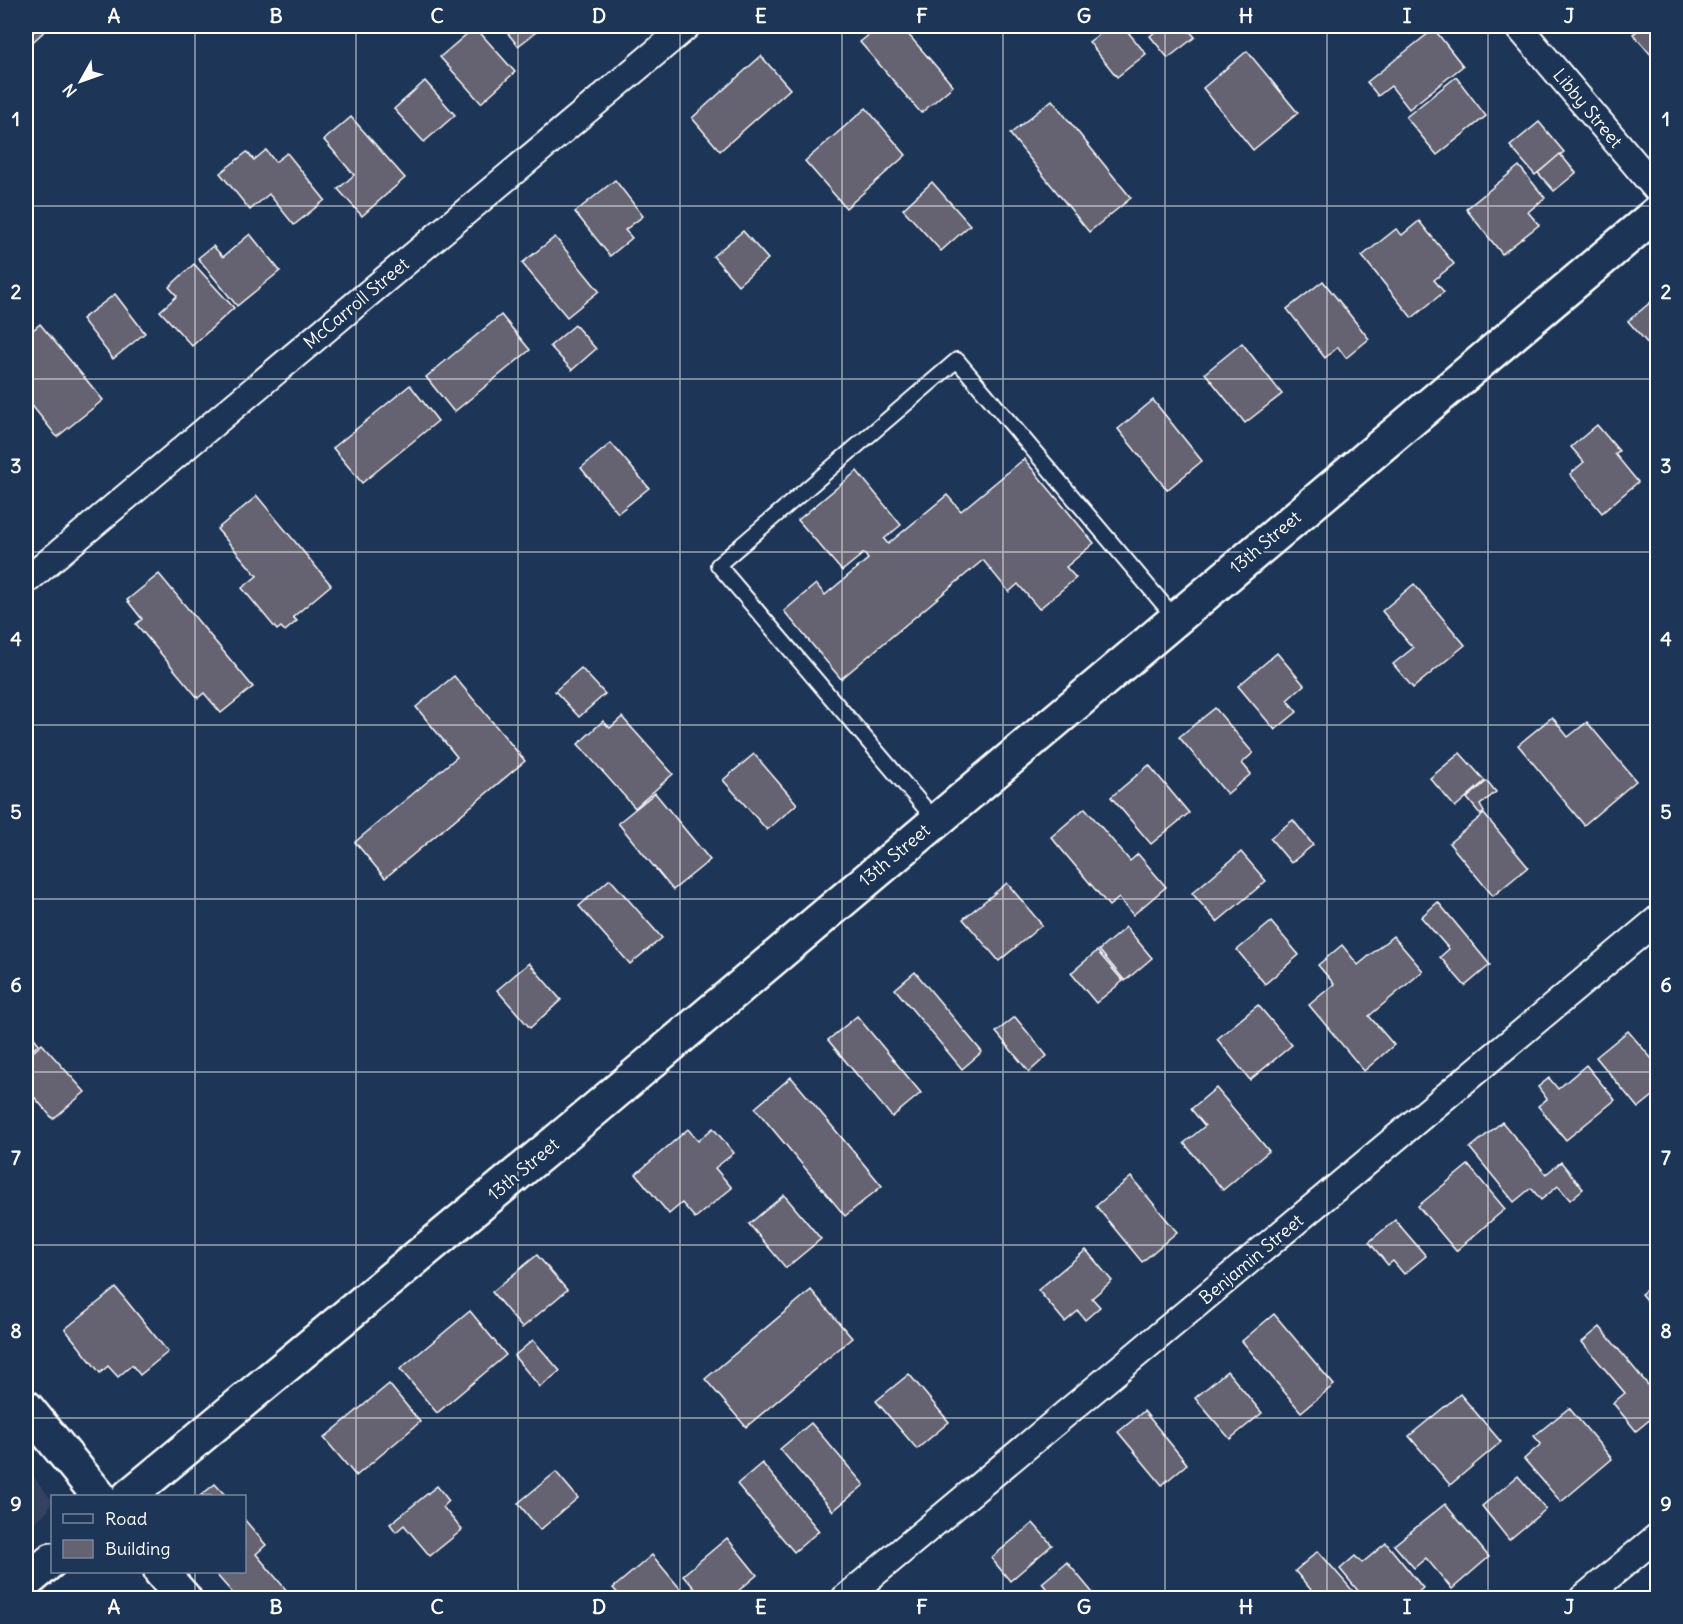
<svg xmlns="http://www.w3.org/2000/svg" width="1683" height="1624" font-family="Delius,sans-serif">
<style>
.built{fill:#33425f}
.building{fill:#656271;stroke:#fff;stroke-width:1.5}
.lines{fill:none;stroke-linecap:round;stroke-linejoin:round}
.lane-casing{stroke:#fff;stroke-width:18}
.street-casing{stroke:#fff;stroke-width:30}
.secondary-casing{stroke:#fff;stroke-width:38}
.lane{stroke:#1d3557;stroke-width:14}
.street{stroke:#1d3557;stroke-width:26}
.secondary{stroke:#1d3557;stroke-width:33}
.grid{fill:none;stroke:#fff;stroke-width:1.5;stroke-opacity:0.55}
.labels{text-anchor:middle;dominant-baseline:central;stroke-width:4.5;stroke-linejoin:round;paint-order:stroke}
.street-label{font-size:18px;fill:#fff;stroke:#1d3557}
.neatline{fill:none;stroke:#fff;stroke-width:2}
.grid-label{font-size:20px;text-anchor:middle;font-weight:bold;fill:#fff}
</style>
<rect width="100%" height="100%" fill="#1d3557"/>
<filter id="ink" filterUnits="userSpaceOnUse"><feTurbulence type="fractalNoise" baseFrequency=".0167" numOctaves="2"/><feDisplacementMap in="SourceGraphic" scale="12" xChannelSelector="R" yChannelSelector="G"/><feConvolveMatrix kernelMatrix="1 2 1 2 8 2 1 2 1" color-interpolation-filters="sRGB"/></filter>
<g filter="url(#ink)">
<!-- built -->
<polygon class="built" points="26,1467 52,1500 48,1511 26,1529"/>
<!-- building -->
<g class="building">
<polygon points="26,26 48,26 49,27 26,48"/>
<polygon points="502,26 544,26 518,46"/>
<polygon points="880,26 901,26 953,86 921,113 860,42"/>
<polygon points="1110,26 1123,26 1146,54 1117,77 1089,42"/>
<polygon points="1162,26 1185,26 1195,37 1168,58 1150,36"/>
<polygon points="1644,26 1658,26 1658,63 1633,34"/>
<polygon points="475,27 515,72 481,103 440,57"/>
<polygon points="1434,29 1463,66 1409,109 1391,86 1378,96 1367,82"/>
<polygon points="1247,51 1298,113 1253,150 1203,88"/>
<polygon points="761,56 790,89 720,151 692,118"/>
<polygon points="1456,77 1486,116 1437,155 1406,117"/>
<polygon points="425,81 455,115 424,142 394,109"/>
<polygon points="1052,100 1131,198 1089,232 1010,134"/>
<polygon points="866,108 906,155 846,208 805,161"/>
<polygon points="351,117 405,178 362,216 338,189 354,175 324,140"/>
<polygon points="1539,122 1564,152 1535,175 1510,146"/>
<polygon points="266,150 275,162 287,153 325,200 294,225 269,194 250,210 220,173 247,152 254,160"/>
<polygon points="1560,154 1576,173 1554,191 1538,173"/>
<polygon points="1519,166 1545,198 1528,212 1539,225 1502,254 1466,209"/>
<polygon points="615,180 643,216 625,230 632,238 610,256 575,212"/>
<polygon points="932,182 970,225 941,251 903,209"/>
<polygon points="1419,221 1454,264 1434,280 1444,292 1412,318 1362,256 1396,229 1402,235"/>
<polygon points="743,231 768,259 738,285 713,256"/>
<polygon points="250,234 280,271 237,306 198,258 213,246 223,257"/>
<polygon points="555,237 599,291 567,317 522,263"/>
<polygon points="194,264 234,308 192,346 160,311 177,296 169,287"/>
<polygon points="1323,281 1369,339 1346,358 1338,347 1325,358 1287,309"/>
<polygon points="115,294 145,333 113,359 82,319"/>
<polygon points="1658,296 1658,338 1649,345 1628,321"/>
<polygon points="501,315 530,350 454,412 426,377"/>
<polygon points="40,324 103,400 57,437 26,398 26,336"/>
<polygon points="575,325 596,349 572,370 550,346"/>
<polygon points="1242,343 1282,394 1245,423 1205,373"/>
<polygon points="410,385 438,421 362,483 333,448"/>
<polygon points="1153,400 1202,461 1167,490 1118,429"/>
<polygon points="1597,425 1619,451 1615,454 1638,482 1602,513 1570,474 1584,462 1571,447"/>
<polygon points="611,443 649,488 618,513 581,468"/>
<polygon points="1024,459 1094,543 1066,567 1076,578 1039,609 1018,584 1009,592 983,560 841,679 784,611 816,584 825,595 868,559 864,553 842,571 798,520 857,471 901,525 884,539 888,544 947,495 961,511"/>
<polygon points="257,496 331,585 293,617 297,621 285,631 281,627 277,630 242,588 257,576 217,529"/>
<polygon points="159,574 253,687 221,713 204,693 198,698 136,624 142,619 127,600"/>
<polygon points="1414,584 1465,645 1413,688 1393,664 1413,648 1382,611"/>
<polygon points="1277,653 1304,685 1287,700 1297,712 1275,730 1238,686"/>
<polygon points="581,668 605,694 579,717 555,691"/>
<polygon points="454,676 525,761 385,878 355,842 457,757 416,707"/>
<polygon points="1215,708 1253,753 1242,763 1251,774 1227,794 1179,737"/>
<polygon points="622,717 673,774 635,808 578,744 603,721 610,728"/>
<polygon points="1552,717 1568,737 1587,722 1636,781 1584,825 1518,745"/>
<polygon points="1460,753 1485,781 1455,807 1430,778"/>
<polygon points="754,754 797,804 767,830 723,780"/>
<polygon points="1149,765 1189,813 1151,844 1111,797"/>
<polygon points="1487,781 1496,792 1480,805 1484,812 1481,815 1467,798"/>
<polygon points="655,793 710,860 673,890 618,823"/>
<polygon points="1085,808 1130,861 1138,854 1166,887 1133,915 1119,898 1109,906 1051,837"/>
<polygon points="1484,814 1528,867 1493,896 1449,843"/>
<polygon points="1293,820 1313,845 1291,863 1270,838"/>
<polygon points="1241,852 1266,881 1217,922 1192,893"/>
<polygon points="610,879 662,938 630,964 579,906"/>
<polygon points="1007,883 1042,925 999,961 963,919"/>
<polygon points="1438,902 1490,965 1465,986 1440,957 1449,949 1421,917"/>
<polygon points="1271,922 1299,955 1265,984 1237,950"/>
<polygon points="1126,927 1152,958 1125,981 1099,950"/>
<polygon points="1393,936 1423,971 1369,1016 1394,1045 1364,1071 1309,1005 1334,984 1318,965 1342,945 1358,965"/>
<polygon points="1097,951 1123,981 1096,1003 1071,973"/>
<polygon points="529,963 561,1000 530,1028 497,990"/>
<polygon points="915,972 982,1052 962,1069 895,989"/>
<polygon points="1258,1005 1292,1045 1250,1080 1217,1039"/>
<polygon points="857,1016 921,1093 892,1117 828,1040"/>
<polygon points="1015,1017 1047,1056 1029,1072 996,1032"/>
<polygon points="26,1028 39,1044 26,1056"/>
<polygon points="1628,1031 1658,1066 1658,1092 1638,1108 1596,1057"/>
<polygon points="42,1044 85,1092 53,1119 30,1092 26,1096 26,1058"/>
<polygon points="1586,1065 1615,1100 1566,1140 1538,1106 1547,1099 1538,1087 1549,1078 1558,1089"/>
<polygon points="791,1077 882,1186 845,1216 755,1108"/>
<polygon points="1216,1088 1269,1151 1223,1190 1184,1143 1205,1126 1191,1109"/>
<polygon points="1502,1122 1546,1174 1561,1162 1583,1189 1570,1200 1558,1186 1541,1200 1531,1188 1514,1202 1470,1148"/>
<polygon points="713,1128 734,1153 715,1168 732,1188 695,1218 682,1203 669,1214 636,1174 688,1129 698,1141"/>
<polygon points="1468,1165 1505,1209 1456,1251 1418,1206"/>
<polygon points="1131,1177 1177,1232 1142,1262 1096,1206"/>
<polygon points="784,1195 821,1239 786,1268 749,1224"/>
<polygon points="1395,1220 1426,1256 1404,1274 1393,1261 1388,1265 1369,1242"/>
<polygon points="1086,1250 1112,1281 1092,1298 1100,1307 1085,1320 1078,1311 1065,1322 1038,1290"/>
<polygon points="537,1255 567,1290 522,1328 492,1292"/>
<polygon points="1658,1281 1658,1314 1641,1294"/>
<polygon points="116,1288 168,1352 140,1375 132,1365 118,1377 108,1366 100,1373 65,1329"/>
<polygon points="811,1290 852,1338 746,1427 705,1379"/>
<polygon points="470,1311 506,1355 437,1413 400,1369"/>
<polygon points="1274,1314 1334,1385 1301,1412 1242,1341"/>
<polygon points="1600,1327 1658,1397 1658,1413 1636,1431 1613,1403 1625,1393 1582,1342"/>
<polygon points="533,1340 560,1371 540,1387 514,1356"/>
<polygon points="1227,1371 1262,1413 1230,1439 1195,1398"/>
<polygon points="909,1374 949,1422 917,1449 876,1401"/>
<polygon points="389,1384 420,1422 356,1476 324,1438"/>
<polygon points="1460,1394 1501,1442 1450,1485 1409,1436"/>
<polygon points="1569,1408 1612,1459 1561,1502 1524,1459 1541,1444 1534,1436"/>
<polygon points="1144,1411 1187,1464 1162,1485 1118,1432"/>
<polygon points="811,1423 864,1485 833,1511 780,1449"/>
<polygon points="762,1463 819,1531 794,1552 737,1484"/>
<polygon points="556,1472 578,1498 540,1530 518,1503"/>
<polygon points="1518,1476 1546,1509 1509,1540 1482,1506"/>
<polygon points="215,1484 226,1496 200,1496"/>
<polygon points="437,1486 449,1501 443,1507 462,1530 430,1556 404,1525 396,1532 390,1524"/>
<polygon points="1445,1504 1489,1557 1452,1589 1426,1558 1414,1568 1394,1545"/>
<polygon points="244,1519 266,1545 256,1554 288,1592 279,1598 237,1598 214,1572 244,1572"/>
<polygon points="1033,1523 1052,1545 1010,1581 991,1558"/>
<polygon points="727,1538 757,1575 730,1598 703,1598 683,1575"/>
<polygon points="1386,1543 1423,1588 1411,1598 1364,1598 1340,1569 1355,1556 1362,1563"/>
<polygon points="1318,1551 1359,1598 1318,1598 1295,1571"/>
<polygon points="652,1555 688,1598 622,1598 613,1588"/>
<polygon points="1067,1562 1097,1598 1054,1598 1042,1583"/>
</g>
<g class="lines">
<defs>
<polyline id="lane" points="936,821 718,565 957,360 1175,618"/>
<g id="street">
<polyline points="1518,26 1658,191"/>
<polyline points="26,581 687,26"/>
<polyline points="845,1598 1658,919"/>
<polyline points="1583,1598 1658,1536"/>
</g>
<g id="secondary">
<polyline points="26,1407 99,1496"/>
<polyline points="129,1496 593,1111 1658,212"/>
<polyline points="161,1572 184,1598"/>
<polyline points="26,1582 52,1560"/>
</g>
</defs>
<!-- lane casing -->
<use href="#lane" class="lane-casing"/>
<!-- street casing -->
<use href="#street" class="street-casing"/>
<!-- secondary casing -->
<use href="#secondary" class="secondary-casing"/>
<!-- lane -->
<use href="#lane" class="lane"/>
<!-- street -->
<use href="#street" class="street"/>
<!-- secondary -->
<use href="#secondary" class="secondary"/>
</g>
</g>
<!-- grid -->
<path class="grid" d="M195,26V1496M356,26V1598M518,26V1598M680,26V1598M842,26V1598M1003,26V1598M1165,26V1598M1327,26V1598M1488,26V1598M26,206H1658M26,379H1658M26,552H1658M26,725H1658M26,899H1658M26,1072H1658M26,1245H1658M26,1418H1658M195,1572V1598"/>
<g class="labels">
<!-- street labels -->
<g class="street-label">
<text transform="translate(1588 108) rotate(50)">Libby Street</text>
<text transform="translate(356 303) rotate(-40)">McCarroll Street</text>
<text transform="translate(1265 542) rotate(-40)">13th Street</text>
<text transform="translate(894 855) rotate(-40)">13th Street</text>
<text transform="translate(523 1169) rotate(-40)">13th Street</text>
<text transform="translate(1251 1259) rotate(-40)">Benjamin Street</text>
</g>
</g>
<!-- margin -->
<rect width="1683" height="1624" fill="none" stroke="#1d3557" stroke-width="66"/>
<!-- legend -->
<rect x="51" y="1495" width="195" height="78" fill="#1d3557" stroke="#77869a" stroke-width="1.5"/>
<rect x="63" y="1514" width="30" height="9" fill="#1d3557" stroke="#77869a" stroke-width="1.5"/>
<text x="105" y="1525" font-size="18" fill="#ffffff">Road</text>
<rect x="63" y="1540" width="30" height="18" fill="#656271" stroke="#77869a" stroke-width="1.5"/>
<text x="105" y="1555" font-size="18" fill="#ffffff">Building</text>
<!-- north arrow -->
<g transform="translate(81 81) rotate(230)" stroke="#1d3557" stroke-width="4.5" paint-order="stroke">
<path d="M0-4.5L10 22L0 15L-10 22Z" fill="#ffffff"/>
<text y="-9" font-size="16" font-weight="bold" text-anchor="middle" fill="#ffffff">N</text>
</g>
<rect x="33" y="33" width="1617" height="1558" class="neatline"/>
<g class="grid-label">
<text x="114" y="23">A</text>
<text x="276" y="23">B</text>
<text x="437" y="23">C</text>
<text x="599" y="23">D</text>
<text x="761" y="23">E</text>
<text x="922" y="23">F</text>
<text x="1084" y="23">G</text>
<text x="1246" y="23">H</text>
<text x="1407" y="23">I</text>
<text x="1569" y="23">J</text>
<text x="16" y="126">1</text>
<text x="1666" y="126">1</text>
<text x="16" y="299">2</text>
<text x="1666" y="299">2</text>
<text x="16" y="473">3</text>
<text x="1666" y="473">3</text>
<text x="16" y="646">4</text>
<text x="1666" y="646">4</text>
<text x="16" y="819">5</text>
<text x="1666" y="819">5</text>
<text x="16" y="992">6</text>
<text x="1666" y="992">6</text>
<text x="16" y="1165">7</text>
<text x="1666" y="1165">7</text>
<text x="16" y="1338">8</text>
<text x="1666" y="1338">8</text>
<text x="16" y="1511">9</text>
<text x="1666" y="1511">9</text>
<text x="114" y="1614">A</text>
<text x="276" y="1614">B</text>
<text x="437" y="1614">C</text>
<text x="599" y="1614">D</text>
<text x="761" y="1614">E</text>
<text x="922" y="1614">F</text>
<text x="1084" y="1614">G</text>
<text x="1246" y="1614">H</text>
<text x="1407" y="1614">I</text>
<text x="1569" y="1614">J</text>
</g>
</svg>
